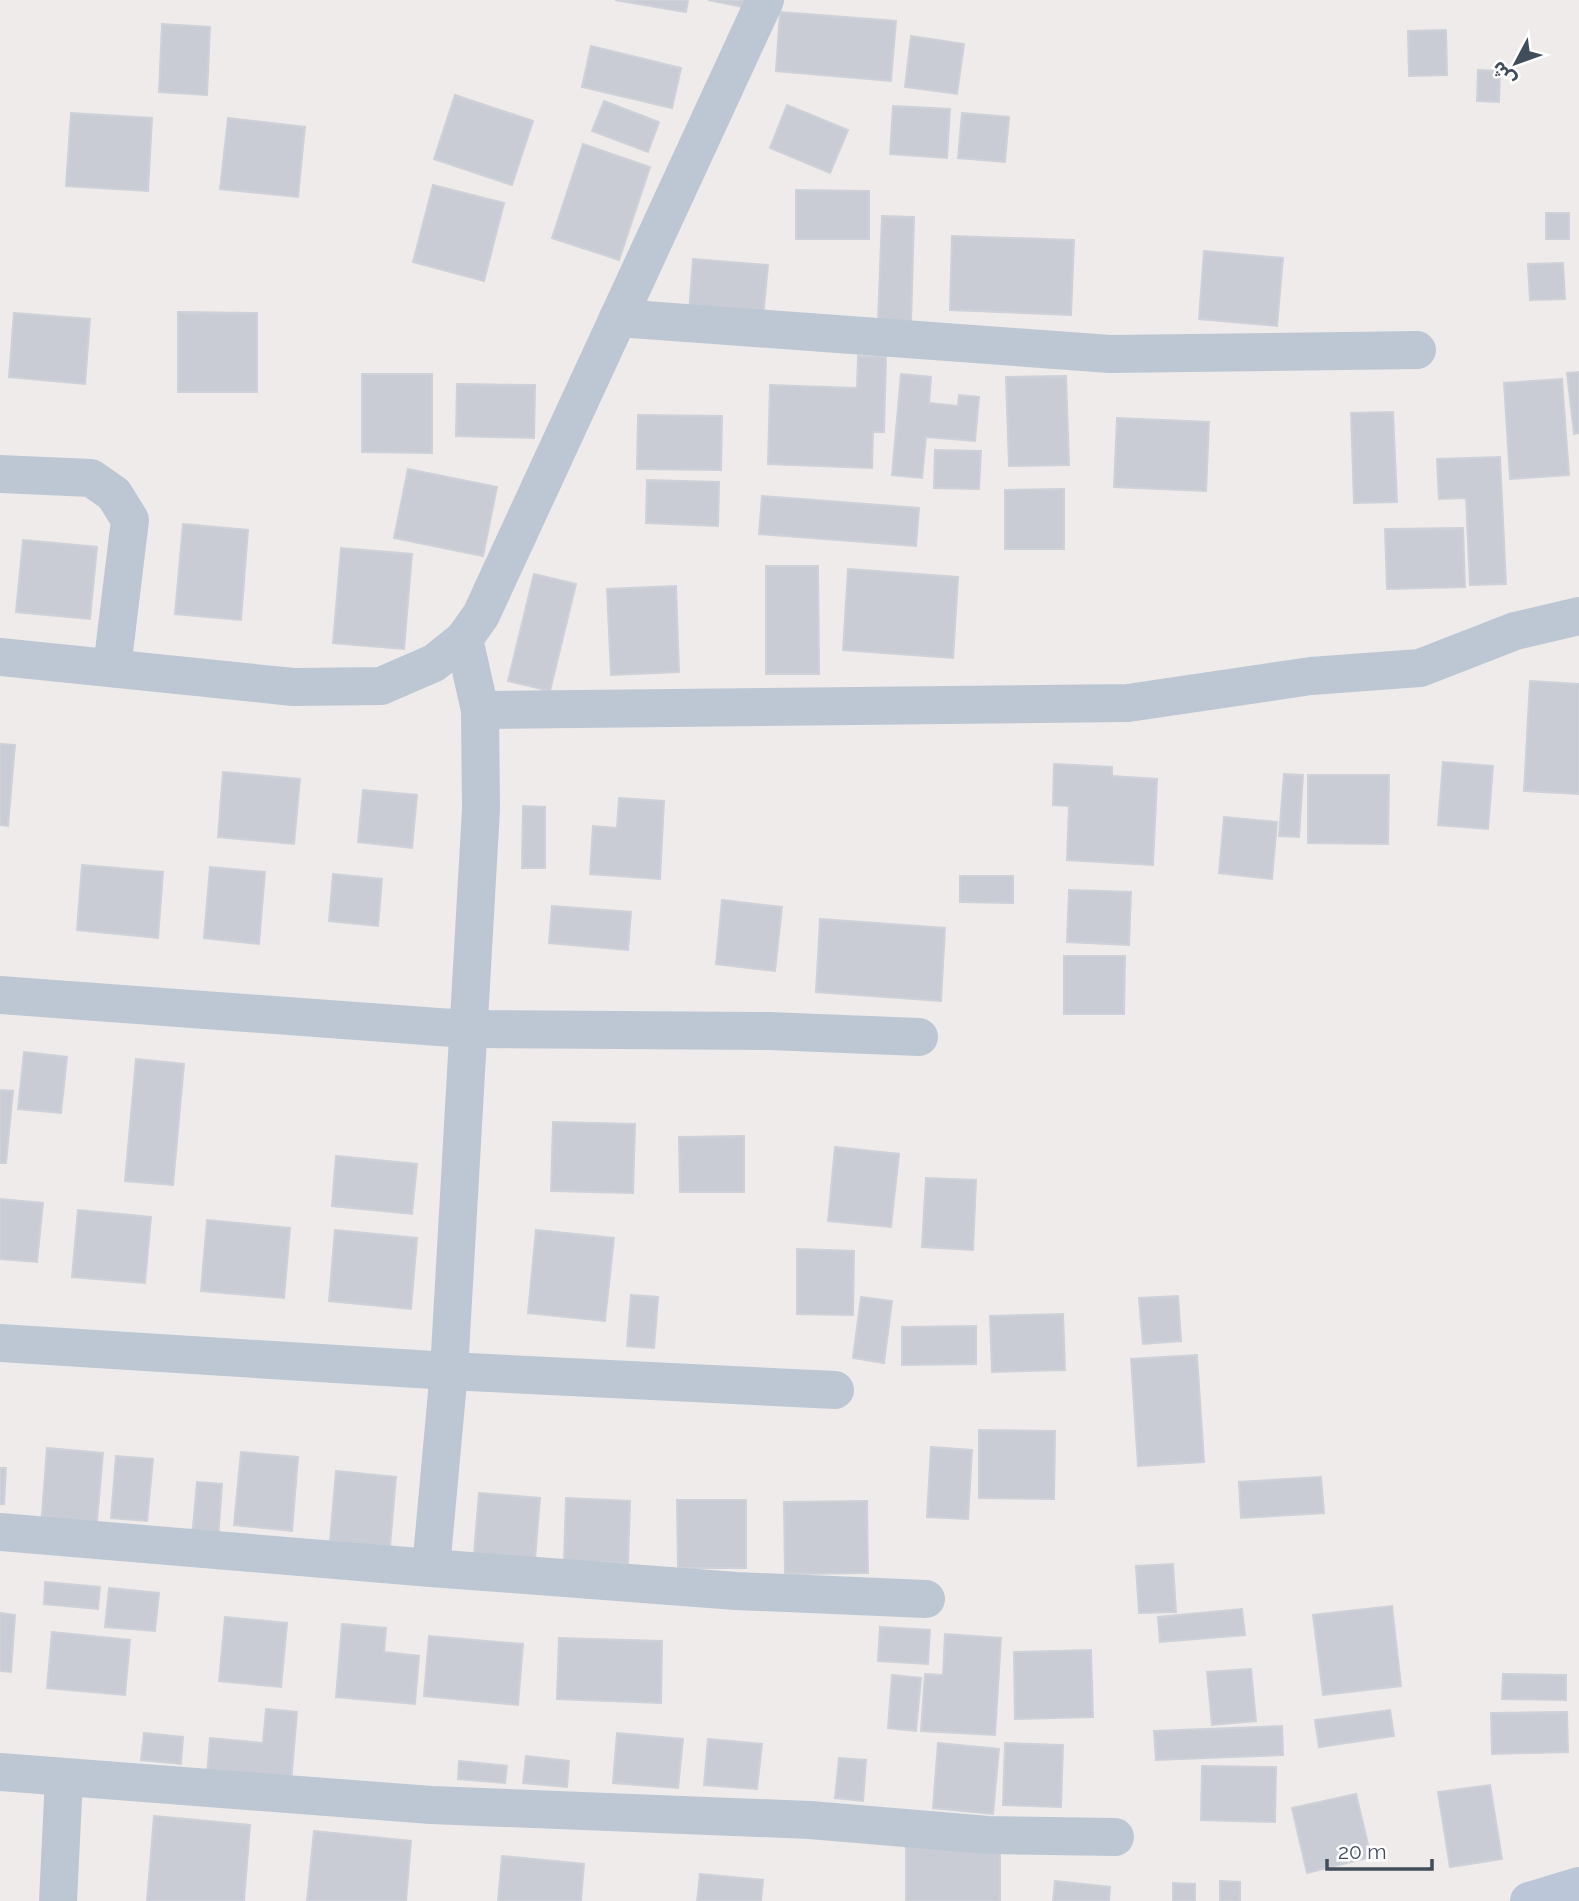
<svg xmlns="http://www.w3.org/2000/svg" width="1579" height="1901" font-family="Raleway,'Noto Sans Arabic',sans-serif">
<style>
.building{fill:#c9ccd4;stroke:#ced1d8;stroke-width:2}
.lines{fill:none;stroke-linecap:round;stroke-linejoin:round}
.street{stroke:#bdc7d3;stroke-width:38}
.secondary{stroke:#bbc7d8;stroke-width:38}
</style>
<rect width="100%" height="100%" fill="#efebeb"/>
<!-- building -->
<g class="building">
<polygon points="615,0 688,0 686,12"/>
<polygon points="708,0 744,0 743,7"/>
<polygon points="780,12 896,21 891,81 776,71"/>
<polygon points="162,24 210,27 207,95 159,92"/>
<polygon points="1446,30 1447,75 1409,76 1408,31"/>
<polygon points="911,36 964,44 957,94 905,87"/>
<polygon points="591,46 681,68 672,108 582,87"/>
<polygon points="1478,70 1500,71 1499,102 1477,101"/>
<polygon points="455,95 533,121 512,185 434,159"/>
<polygon points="604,101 659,122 648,152 592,131"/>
<polygon points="787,105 848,130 830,173 770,148"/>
<polygon points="893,106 950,109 947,158 890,154"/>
<polygon points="71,113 152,118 148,191 66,186"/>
<polygon points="962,113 1009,117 1005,162 958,158"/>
<polygon points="228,118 305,127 298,197 220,189"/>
<polygon points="583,144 650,167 619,260 552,238"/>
<polygon points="433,185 504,203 484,281 413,262"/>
<polygon points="796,190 869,191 869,239 796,239"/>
<rect x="1546" y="213" width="23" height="26"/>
<polygon points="882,216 914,217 911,323 878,321"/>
<polygon points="952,236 1074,240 1071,315 950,310"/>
<polygon points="1204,251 1283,258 1277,326 1199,319"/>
<polygon points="693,259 768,265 763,318 689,312"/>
<polygon points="1563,263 1565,299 1530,300 1528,264"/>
<polygon points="178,312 257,313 257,392 178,392"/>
<polygon points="14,313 90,319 85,384 9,377"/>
<polygon points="858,356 886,357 884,432 873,432 872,468 768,464 770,385 857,388"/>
<polygon points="1579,372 1579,433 1574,434 1567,373"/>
<polygon points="362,374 432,374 432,453 362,452"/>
<polygon points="901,374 931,377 929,403 958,406 959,395 979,397 975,441 926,437 922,478 892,475"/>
<polygon points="1066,376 1069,465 1009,466 1006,377"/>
<polygon points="1562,379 1569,475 1510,479 1504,383"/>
<polygon points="457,384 535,385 534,438 456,436"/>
<polygon points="1393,412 1397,502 1354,503 1351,413"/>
<polygon points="638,415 722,416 721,470 637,469"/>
<polygon points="1117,418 1209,422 1206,491 1114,487"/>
<polygon points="935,450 981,451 979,489 934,488"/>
<polygon points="1500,457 1506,584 1470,585 1466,498 1439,499 1437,459"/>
<polygon points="408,469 497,487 483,556 394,538"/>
<polygon points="647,480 719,482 718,526 646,523"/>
<polygon points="1064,489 1064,549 1005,549 1005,490"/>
<polygon points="762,496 919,508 916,546 759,534"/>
<polygon points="183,524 248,530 241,620 175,614"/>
<polygon points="1463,528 1465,587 1387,589 1385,529"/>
<polygon points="23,540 97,547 90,619 16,612"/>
<polygon points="341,548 412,554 404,649 333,643"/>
<polygon points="766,566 818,566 819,674 766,674"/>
<polygon points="848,569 958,577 953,658 843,650"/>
<polygon points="534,574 576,584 550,691 508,681"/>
<polygon points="676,586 679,672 611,675 607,589"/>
<polygon points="1530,681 1579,684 1579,794 1524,791"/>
<polygon points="0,744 15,745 8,826 0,825"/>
<polygon points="1443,762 1493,766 1488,829 1438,825"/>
<polygon points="1054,764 1112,767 1112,776 1157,779 1153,865 1067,860 1069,806 1053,805"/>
<polygon points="223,772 300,779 294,844 218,837"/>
<polygon points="1284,774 1303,775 1299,837 1279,836"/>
<polygon points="1308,775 1389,775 1388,844 1308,843"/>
<polygon points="363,790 417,795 412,848 358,842"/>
<polygon points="619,798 664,801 660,879 590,874 593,826 617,828"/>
<polygon points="523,806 545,807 545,868 522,868"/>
<polygon points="1224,817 1277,822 1272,879 1219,873"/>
<polygon points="82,865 163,872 158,938 77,930"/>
<polygon points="210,867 265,872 259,944 204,938"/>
<polygon points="333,874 382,879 378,926 329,921"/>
<polygon points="960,876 1013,876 1013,903 960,902"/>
<polygon points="1069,890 1131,892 1129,945 1067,942"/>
<polygon points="722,900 782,907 775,971 716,964"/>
<polygon points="552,906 631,912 628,950 549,943"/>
<polygon points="820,919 945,928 941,1001 816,992"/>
<polygon points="1064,956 1125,956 1124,1014 1064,1014"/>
<polygon points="24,1052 67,1057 61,1113 18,1109"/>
<polygon points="136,1059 184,1064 173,1185 125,1181"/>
<polygon points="0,1090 13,1091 6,1163 0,1163"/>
<polygon points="553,1122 635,1124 633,1193 551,1191"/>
<polygon points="744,1136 744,1192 680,1192 679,1137"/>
<polygon points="835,1147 899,1154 891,1227 828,1221"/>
<polygon points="336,1156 417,1164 412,1214 332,1206"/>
<polygon points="926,1178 976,1180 973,1250 922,1247"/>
<polygon points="0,1199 43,1203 37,1262 0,1259"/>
<polygon points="78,1210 151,1217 145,1283 72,1277"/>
<polygon points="207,1220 290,1228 284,1298 201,1291"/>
<polygon points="335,1230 417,1238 411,1309 329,1301"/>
<polygon points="536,1230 614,1238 605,1321 528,1313"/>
<polygon points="797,1249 854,1251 853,1315 797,1314"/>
<polygon points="631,1295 658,1297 654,1348 627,1346"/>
<polygon points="1178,1296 1181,1341 1143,1344 1139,1298"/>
<polygon points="861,1297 892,1301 884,1363 853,1358"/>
<polygon points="1063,1314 1065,1370 992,1372 990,1316"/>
<polygon points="976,1326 976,1364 902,1365 902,1327"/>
<polygon points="1197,1355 1204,1462 1138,1466 1131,1359"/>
<polygon points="979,1430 1055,1431 1054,1499 979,1498"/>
<polygon points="931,1447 972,1450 968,1519 927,1517"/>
<polygon points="47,1448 103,1453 96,1532 41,1527"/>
<polygon points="241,1452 298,1457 292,1531 234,1525"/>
<polygon points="116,1456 153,1459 147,1521 111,1518"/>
<polygon points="0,1468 6,1468 4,1504 0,1504"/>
<polygon points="336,1471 396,1477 390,1546 330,1541"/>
<polygon points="1321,1477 1324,1513 1241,1518 1239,1482"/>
<polygon points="197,1482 222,1484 218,1540 192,1538"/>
<polygon points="479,1493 540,1498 535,1559 474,1554"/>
<polygon points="566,1498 630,1501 628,1563 564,1561"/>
<polygon points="677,1500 746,1500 746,1568 678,1568"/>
<polygon points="867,1501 868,1573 785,1574 784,1502"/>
<polygon points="1173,1564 1176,1612 1139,1613 1136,1566"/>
<polygon points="45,1582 100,1587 98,1609 44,1604"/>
<polygon points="109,1588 159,1593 155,1631 105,1627"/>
<polygon points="1392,1606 1401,1686 1323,1695 1313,1615"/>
<polygon points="1242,1609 1245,1635 1160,1642 1158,1617"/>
<polygon points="0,1613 15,1615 11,1672 0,1671"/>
<polygon points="225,1617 287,1623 281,1687 219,1681"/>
<polygon points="342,1624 386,1628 384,1652 419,1656 415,1704 336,1697"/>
<polygon points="880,1627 930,1630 928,1664 878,1661"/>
<polygon points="52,1632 130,1640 125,1695 47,1688"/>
<polygon points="945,1634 1001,1638 995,1735 921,1731 925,1674 943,1675"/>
<polygon points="429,1636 523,1644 518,1705 424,1696"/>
<polygon points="559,1638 662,1641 661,1703 557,1699"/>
<polygon points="1091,1650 1093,1717 1015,1719 1014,1652"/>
<polygon points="1251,1669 1256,1721 1212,1725 1207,1672"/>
<polygon points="1503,1674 1566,1675 1566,1700 1502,1699"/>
<polygon points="892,1675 921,1678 916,1731 888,1728"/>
<polygon points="266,1709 297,1712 291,1783 207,1775 210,1738 263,1743"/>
<polygon points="1390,1710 1394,1736 1319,1747 1315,1720"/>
<polygon points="1567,1712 1568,1752 1492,1754 1491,1713"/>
<polygon points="1282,1726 1283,1755 1156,1760 1154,1731"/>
<polygon points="144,1733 183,1737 181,1764 141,1760"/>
<polygon points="617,1733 683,1739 678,1788 613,1783"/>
<polygon points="708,1739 762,1744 757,1789 704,1785"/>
<polygon points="938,1743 999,1749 993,1814 933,1808"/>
<polygon points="1005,1743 1063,1745 1061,1807 1003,1805"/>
<polygon points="526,1756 569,1761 567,1787 523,1783"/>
<polygon points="839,1758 866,1760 863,1801 835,1798"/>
<polygon points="459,1761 507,1766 505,1783 458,1779"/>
<polygon points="1202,1766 1276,1767 1275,1822 1201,1820"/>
<polygon points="1490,1785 1502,1859 1450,1867 1438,1792"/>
<polygon points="1356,1794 1371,1857 1307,1873 1292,1808"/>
<polygon points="154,1816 250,1825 244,1901 147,1901"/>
<polygon points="314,1831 411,1841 406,1901 307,1901"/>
<polygon points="906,1847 1000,1848 1000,1901 906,1901"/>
<polygon points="502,1856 584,1864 581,1901 498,1901"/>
<polygon points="700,1874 763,1880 761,1901 697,1901"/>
<polygon points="1055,1881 1110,1887 1109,1901 1053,1901"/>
<polygon points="1220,1881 1240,1882 1240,1901 1220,1901"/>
<polygon points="1173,1883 1195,1884 1195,1901 1173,1901"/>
</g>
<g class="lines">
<!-- street -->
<g class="street">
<polyline points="618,318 1110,354 1417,350"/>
<polyline points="0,474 91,478 114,494 130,520 112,668"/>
<polyline points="0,657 293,687 381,686 434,663 464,639 481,615 765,0"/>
<polyline points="480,710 1128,703 1311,676 1420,668 1515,631 1579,616"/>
<polyline points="0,995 466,1029 769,1031 919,1037"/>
<polyline points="0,1343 449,1371 835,1390"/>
<polyline points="0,1532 431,1568 449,1371 481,809 480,710 464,639"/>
<polyline points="431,1568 736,1591 926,1599"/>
<polyline points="0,1772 431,1805 810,1820 988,1835 1115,1837"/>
<polyline points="58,1901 64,1778"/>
</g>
<!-- secondary -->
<polyline class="secondary" points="1529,1901 1579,1886"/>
</g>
<!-- north arrow -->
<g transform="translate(1516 63) rotate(229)" stroke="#ffffff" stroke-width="5" paint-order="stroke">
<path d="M0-5L12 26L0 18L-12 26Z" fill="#424d5b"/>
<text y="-10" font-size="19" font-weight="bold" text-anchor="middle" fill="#424d5b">ش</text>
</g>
<!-- scale -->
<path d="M1327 1859v10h105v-10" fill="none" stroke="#424d5b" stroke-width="3.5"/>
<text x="1338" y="1859" font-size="21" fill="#424d5b" stroke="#ffffff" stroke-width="5" paint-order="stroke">20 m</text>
</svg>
